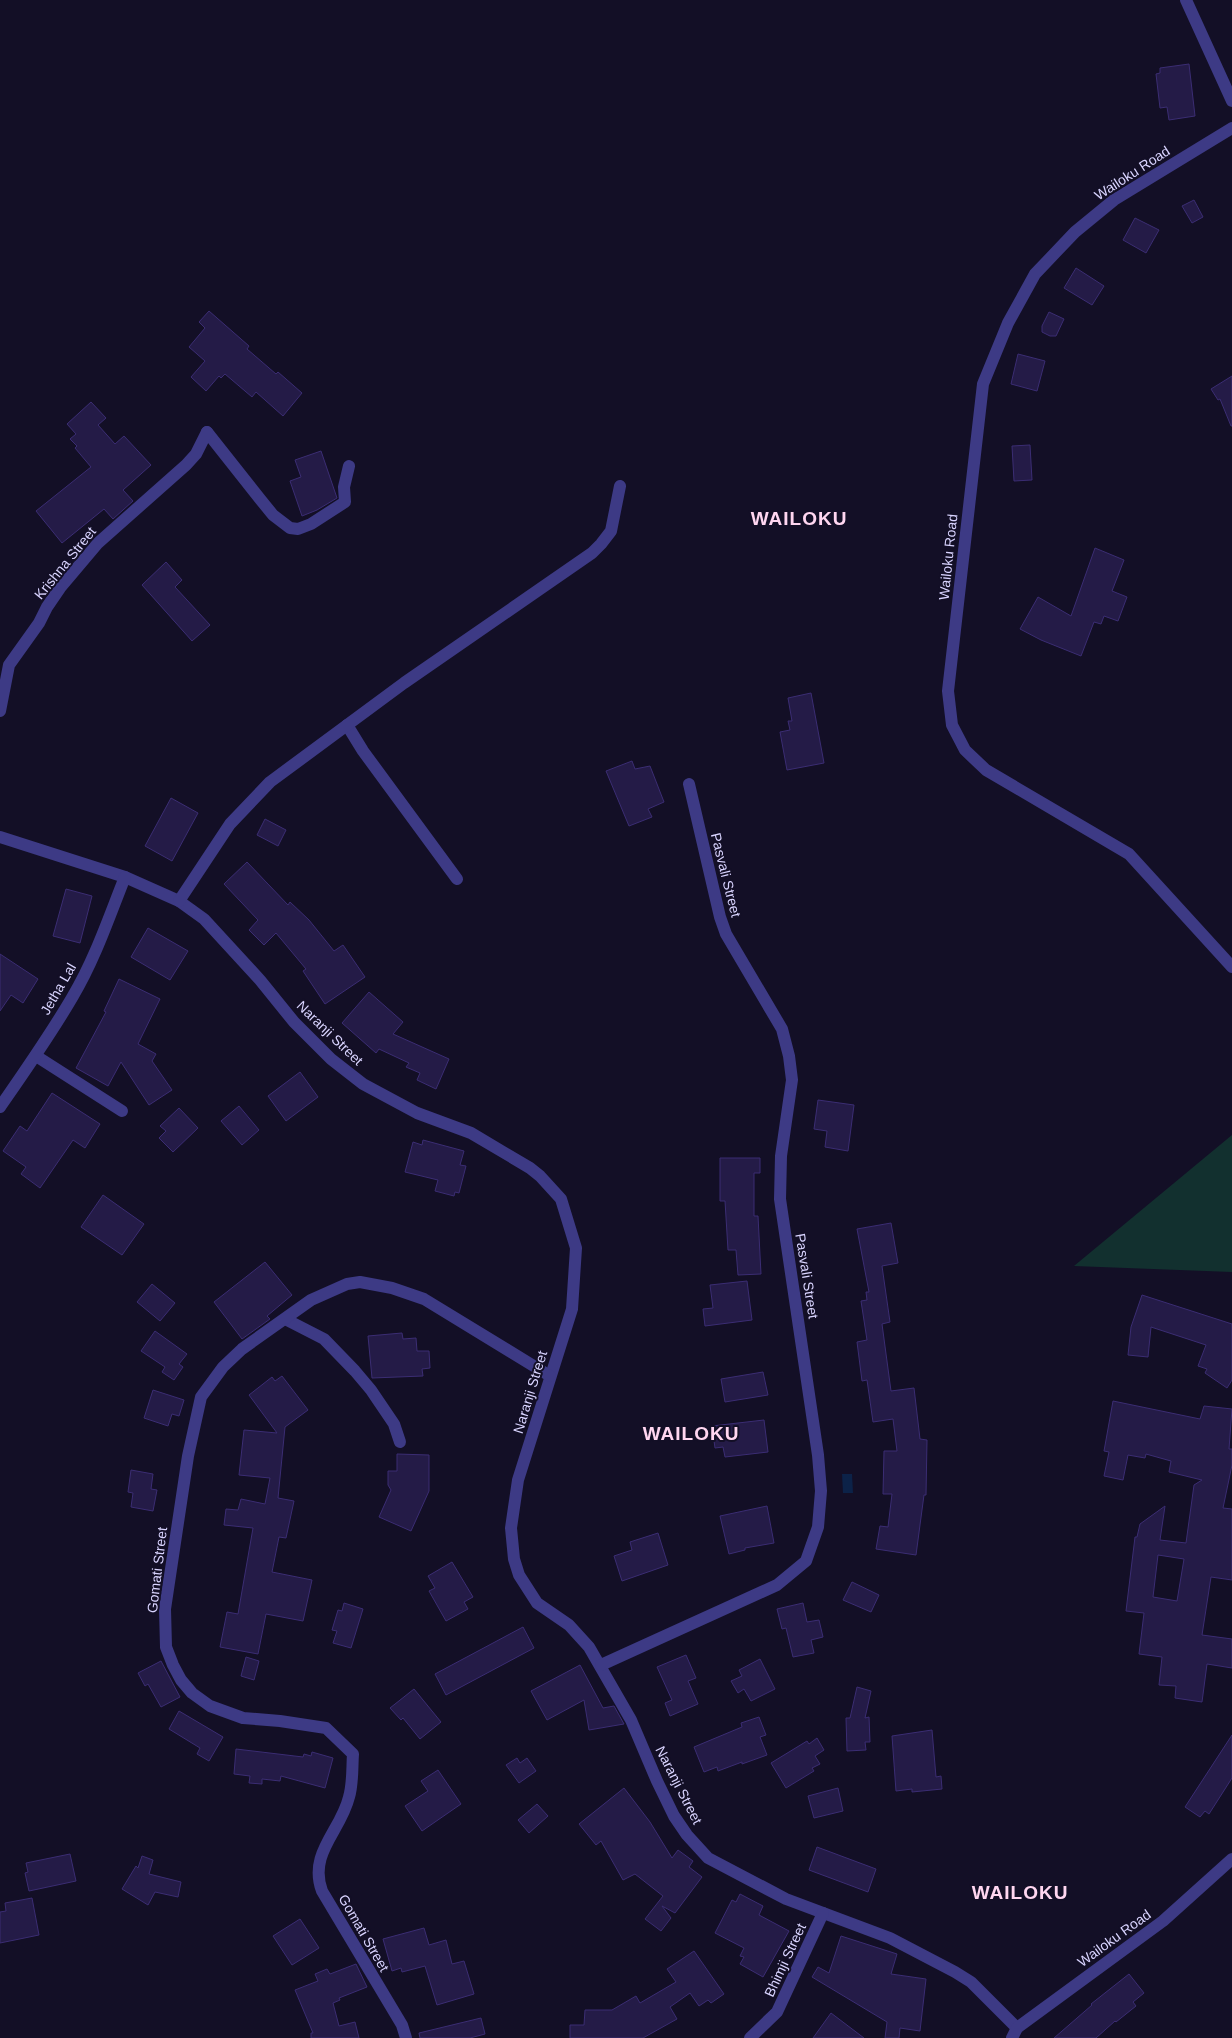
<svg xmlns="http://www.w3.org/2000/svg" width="1232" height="2038" font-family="Arial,sans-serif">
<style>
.green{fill:#12302f}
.water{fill:#0c2248}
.building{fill:#241b47;stroke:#3b2d73;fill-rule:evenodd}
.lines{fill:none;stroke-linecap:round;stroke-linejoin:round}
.minor{stroke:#3d3a85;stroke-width:12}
.labels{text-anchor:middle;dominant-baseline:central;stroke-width:4;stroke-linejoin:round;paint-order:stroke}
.street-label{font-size:14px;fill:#d9d4ff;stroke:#130f26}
.district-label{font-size:19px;font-weight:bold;letter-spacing:1px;fill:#ffd6f0;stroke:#130f26}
</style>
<rect width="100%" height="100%" fill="#130f26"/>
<!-- green -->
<polygon class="green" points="1232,1135 1232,1272 1074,1266"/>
<!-- water -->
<polygon class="water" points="842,1474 852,1474 853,1493 843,1493"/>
<!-- building -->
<g class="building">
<polygon points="1189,64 1195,116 1169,120 1167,107 1160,108 1156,74 1160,73 1160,68"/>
<polygon points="1194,200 1203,217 1192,223 1182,206"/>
<polygon points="1135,218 1159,230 1146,253 1123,240"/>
<polygon points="1076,268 1104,286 1092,305 1064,288"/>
<polygon points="209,311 249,346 247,349 276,374 278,372 302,393 283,416 256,392 252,397 225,374 221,378 219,376 206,391 191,377 205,361 189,347 205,328 199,322"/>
<polygon points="1049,312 1064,319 1056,336 1050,336 1042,332 1042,326"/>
<polygon points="1018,354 1045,361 1037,391 1011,384"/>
<polygon points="1232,376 1232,426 1231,426 1220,399 1218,400 1211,389"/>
<polygon points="91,402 106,418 98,425 115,444 124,436 151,465 123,490 133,501 113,519 104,509 62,543 36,511 91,467 75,448 77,446 70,439 76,434 67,424"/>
<polygon points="1030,445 1032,480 1014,481 1012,446"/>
<polygon points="321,451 337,498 317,510 302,516 290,481 301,477 295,460"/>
<polygon points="1095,548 1124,560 1112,591 1127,597 1118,621 1104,616 1101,624 1094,622 1081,656 1041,640 1020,629 1038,597 1071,616"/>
<polygon points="166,562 182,580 175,587 210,625 192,641 142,585"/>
<polygon points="811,693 824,763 787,770 780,732 790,730 788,721 792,721 788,698"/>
<polygon points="632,761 635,769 650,766 664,802 648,809 652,817 629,826 606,771"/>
<polygon points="171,798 198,813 172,861 145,846"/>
<polygon points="265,819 286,830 278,846 257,835"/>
<polygon points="247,862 288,905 290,902 309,920 334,951 343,945 365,977 325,1004 303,971 306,969 276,933 264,945 249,930 258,920 224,884"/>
<polygon points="66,889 92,896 80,943 53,936"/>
<polygon points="148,928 188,951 170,980 131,957"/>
<polygon points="0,954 38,979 23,1003 11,995 0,1011"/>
<polygon points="119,979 160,999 138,1044 156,1054 152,1061 172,1090 149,1105 121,1062 108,1086 76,1068 106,1012 104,1011"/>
<polygon points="369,992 403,1022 393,1034 449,1059 436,1089 417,1080 420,1073 406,1067 409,1063 379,1049 376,1053 342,1023"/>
<polygon points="300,1072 318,1097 286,1121 268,1096"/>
<polygon points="52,1093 100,1124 85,1148 73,1140 40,1188 21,1174 26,1167 3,1151 20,1126 27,1131"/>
<polygon points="818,1100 854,1105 848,1151 825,1147 827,1131 814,1129"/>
<polygon points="239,1106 259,1130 242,1145 221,1121"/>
<polygon points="179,1108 198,1128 173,1152 159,1138 166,1131 160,1126"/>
<polygon points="423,1140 464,1151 460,1165 466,1166 459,1193 455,1192 454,1196 435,1191 438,1180 405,1172 413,1142 422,1145"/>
<polygon points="720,1158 760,1158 760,1173 754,1173 754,1216 758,1216 761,1274 738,1275 736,1250 728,1250 725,1201 720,1201"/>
<polygon points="103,1195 144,1224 122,1255 81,1227"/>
<polygon points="891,1223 898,1263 882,1266 890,1322 882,1324 891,1391 914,1388 920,1439 927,1440 926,1495 924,1495 916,1555 876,1549 880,1526 888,1527 892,1494 883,1494 884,1451 897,1451 893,1419 873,1422 867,1380 862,1381 857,1342 867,1340 861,1301 867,1300 866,1292 869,1292 857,1229"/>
<polygon points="265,1262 292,1295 267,1316 270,1319 242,1339 214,1302"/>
<polygon points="747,1281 752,1320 705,1326 703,1309 713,1308 710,1285"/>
<polygon points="152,1284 175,1303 160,1321 137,1302"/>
<polygon points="1142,1295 1232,1324 1232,1380 1227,1388 1205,1373 1207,1369 1198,1366 1206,1345 1151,1327 1148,1357 1128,1355 1131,1327"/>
<polygon points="155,1331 187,1354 179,1364 183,1367 174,1380 162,1372 165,1367 141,1351"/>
<polygon points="402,1333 403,1339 416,1338 417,1351 429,1351 430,1368 422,1369 423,1376 372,1378 368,1336"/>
<polygon points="763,1372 768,1395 725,1402 721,1379"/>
<polygon points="282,1376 308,1410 285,1427 278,1498 294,1501 286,1538 279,1537 272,1572 312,1580 303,1621 266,1614 258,1654 220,1647 227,1612 238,1614 253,1528 224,1525 226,1509 238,1510 241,1499 265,1504 270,1478 239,1475 244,1430 277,1433 249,1395 272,1377 275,1381"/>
<polygon points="153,1390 184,1400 179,1416 172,1414 168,1426 144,1418"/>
<path d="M1113,1401L1200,1419L1204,1406L1232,1409L1229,1449H1232V1465L1223,1508L1232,1509V1580L1211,1577L1202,1635L1232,1639V1668L1207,1664L1202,1702L1175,1698L1176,1686L1159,1685L1162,1657L1139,1654L1144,1613L1126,1611L1135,1537H1137L1140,1524L1165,1506L1160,1540L1186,1543L1194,1485L1202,1480L1169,1472L1171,1461L1146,1454L1145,1458L1128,1455L1123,1480L1104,1476L1109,1452L1104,1451ZM1158,1555L1184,1559L1177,1601L1153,1597Z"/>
<polygon points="764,1420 768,1452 725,1457 723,1447 715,1448 712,1426"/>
<polygon points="397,1454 429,1455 429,1491 411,1531 379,1517 391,1490 388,1485 388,1471 397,1471"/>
<polygon points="131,1470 153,1474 151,1489 157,1490 153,1511 131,1507 133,1493 128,1492"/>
<polygon points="767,1506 774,1543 745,1548 745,1550 729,1554 720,1516"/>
<polygon points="658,1533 668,1565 622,1581 614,1556 632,1550 630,1542"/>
<polygon points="452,1562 473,1597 464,1602 468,1609 446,1621 429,1591 435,1588 428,1576"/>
<polygon points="852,1582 879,1595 871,1612 843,1600"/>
<polygon points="344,1603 363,1609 351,1648 333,1643 337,1631 332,1630 338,1610 342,1611"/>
<polygon points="803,1603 807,1622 819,1620 823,1637 811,1640 814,1653 793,1657 786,1628 782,1629 777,1609"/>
<polygon points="523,1627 534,1648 446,1695 435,1674"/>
<polygon points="686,1655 696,1678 688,1681 698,1704 670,1716 665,1703 672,1700 657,1667"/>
<polygon points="246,1657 259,1661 254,1680 241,1676"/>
<polygon points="760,1659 775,1689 751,1701 744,1689 738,1693 731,1681 742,1676 739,1670"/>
<polygon points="161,1661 180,1697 161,1707 148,1684 145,1686 138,1673"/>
<polygon points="580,1665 603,1708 614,1706 624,1724 589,1730 584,1700 547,1720 531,1691"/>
<polygon points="857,1687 871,1691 865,1718 869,1717 870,1742 865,1742 866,1750 847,1751 846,1718 850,1718"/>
<polygon points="414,1689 441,1722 420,1739 403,1718 401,1720 390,1708"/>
<polygon points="179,1711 223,1737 209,1761 197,1754 200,1748 169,1729"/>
<polygon points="759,1717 766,1735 760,1737 767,1755 742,1764 742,1762 718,1771 717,1767 704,1772 694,1747 742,1727 741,1723"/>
<polygon points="932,1730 936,1777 941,1776 942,1789 912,1792 912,1789 896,1791 892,1736"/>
<polygon points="1232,1735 1232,1778 1209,1814 1205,1811 1200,1817 1185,1807"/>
<polygon points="817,1738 824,1750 815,1756 820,1764 812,1768 814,1771 786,1788 771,1763 807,1741 809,1744"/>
<polygon points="236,1749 303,1757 304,1754 311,1756 312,1752 333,1758 325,1788 281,1776 280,1781 262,1779 262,1784 249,1783 250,1776 234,1774"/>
<polygon points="517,1758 520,1763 527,1758 536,1771 519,1783 506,1765"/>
<polygon points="438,1770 461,1804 422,1831 405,1806 428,1791 421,1781"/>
<polygon points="624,1788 650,1822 672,1858 678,1850 693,1861 689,1867 702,1877 675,1913 662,1906 671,1918 661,1931 645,1919 663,1896 635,1874 623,1880 601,1841 596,1845 579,1824"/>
<polygon points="838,1788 843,1811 814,1818 808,1796"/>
<polygon points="537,1804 548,1816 529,1833 518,1820"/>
<polygon points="817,1847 876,1869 868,1892 809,1870"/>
<polygon points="70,1854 76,1881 29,1891 25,1873 28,1872 26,1863"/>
<polygon points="142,1856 153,1860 149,1874 181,1882 178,1897 155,1892 148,1905 122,1889 136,1866 138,1868"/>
<polygon points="740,1894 763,1906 759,1915 789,1931 763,1977 740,1964 744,1957 740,1956 744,1948 715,1933 732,1900 736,1902"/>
<polygon points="32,1898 39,1935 0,1943 0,1912 6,1911 5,1903"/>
<polygon points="300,1919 319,1948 292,1965 273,1936"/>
<polygon points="424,1928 429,1945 446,1940 452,1964 464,1961 474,1994 437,2005 425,1966 402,1972 401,1968 392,1971 383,1939"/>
<polygon points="841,1936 897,1954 891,1974 926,1979 920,2031 900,2028 899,2038 885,2038 887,2022 812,1977 818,1967 829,1973"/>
<polygon points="694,1951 724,1994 711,2003 708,2000 699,2006 690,1993 670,2007 677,2019 643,2038 570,2038 570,2025 584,2025 585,2010 612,2010 636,1996 640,2003 676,1982 667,1969"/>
<polygon points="356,1964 367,1987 339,1998 340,2000 333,2003 339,2026 355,2022 359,2038 311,2038 311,2033 313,2033 295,1990 318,1981 315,1974 327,1969 330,1974"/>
<polygon points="1129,1974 1144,1993 1133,2002 1136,2006 1116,2022 1115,2021 1096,2038 1054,2038 1092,2005 1091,2004"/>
<polygon points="831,2013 864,2038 813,2038"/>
<polygon points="481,2018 485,2034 470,2038 420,2038 419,2033"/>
</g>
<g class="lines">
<!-- minor -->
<g class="minor">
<polyline points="1186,0 1232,101"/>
<polyline points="1232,128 1114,200 1075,232 1035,274 1008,323 983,384 948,691 952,725 965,750 986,770 1129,854 1232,967"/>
<polyline points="207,432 260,499 273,515 290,528 298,529 311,524 345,502 344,487 349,466"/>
<polyline points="0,711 9,665 39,623 47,607 60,588 98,543 186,465 196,454 207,432"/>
<polyline points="347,725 363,751 457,879"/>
<polyline points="0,837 125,877 179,901 204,919 260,980 294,1022 331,1059 363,1084 417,1113 471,1133 530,1168 540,1176 561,1199 576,1248 572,1309 518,1480 511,1528 514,1559 519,1575 537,1603 569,1625 589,1647 631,1720 657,1781 674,1816 687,1835 708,1858 786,1899 890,1938 955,1972 971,1982 1017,2028"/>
<polyline points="179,901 230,824 270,782 404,683 592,553 601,544 611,531 620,486"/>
<polyline points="36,1056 122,1111"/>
<path d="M0,1107C25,1071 51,1034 73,996C95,959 109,917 125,877"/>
<polyline points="285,1319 324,1339 355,1371 371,1390 394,1424 400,1442"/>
<polyline points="601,1665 777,1585 806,1561 818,1527 821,1491 818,1455 780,1199 781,1156 792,1080 789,1056 782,1029 726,934 720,917 689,784"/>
<path d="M406,2038L402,2025L322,1891C308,1853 341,1831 349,1797C353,1784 352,1768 353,1754L326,1728L280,1721L243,1718L210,1706L192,1693L181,1680L173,1665L166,1647L165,1609L188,1456L201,1397L223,1367L242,1349L311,1300L347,1284L360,1282L392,1288L424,1299L550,1376"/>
<polyline points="750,2038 777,2012 823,1913"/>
<polyline points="1012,2038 1017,2028 1163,1921 1232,1859"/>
</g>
</g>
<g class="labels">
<!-- street labels -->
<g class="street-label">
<text transform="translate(1132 173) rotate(-33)">Wailoku Road</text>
<text transform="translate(948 557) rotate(-84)">Wailoku Road</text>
<text transform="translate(65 563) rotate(-51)">Krishna Street</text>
<text transform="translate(726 875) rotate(76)">Pasvali Street</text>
<text transform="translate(58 989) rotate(-60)">Jetha Lal</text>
<text transform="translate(330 1033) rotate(44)">Naranji Street</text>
<text transform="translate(807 1276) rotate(81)">Pasvali Street</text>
<text transform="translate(530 1392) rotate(-73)">Naranji Street</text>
<text transform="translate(157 1570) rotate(-83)">Gomati Street</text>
<text transform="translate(679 1785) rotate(63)">Naranji Street</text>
<text transform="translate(364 1933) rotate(60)">Gomati Street</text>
<text transform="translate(1114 1938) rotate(-36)">Wailoku Road</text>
<text transform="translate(785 1960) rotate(-65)">Bhimji Street</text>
</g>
<!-- district labels -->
<g class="district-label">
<text x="799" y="518">WAILOKU</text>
<text x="691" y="1433">WAILOKU</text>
<text x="1020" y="1892">WAILOKU</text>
</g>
</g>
</svg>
